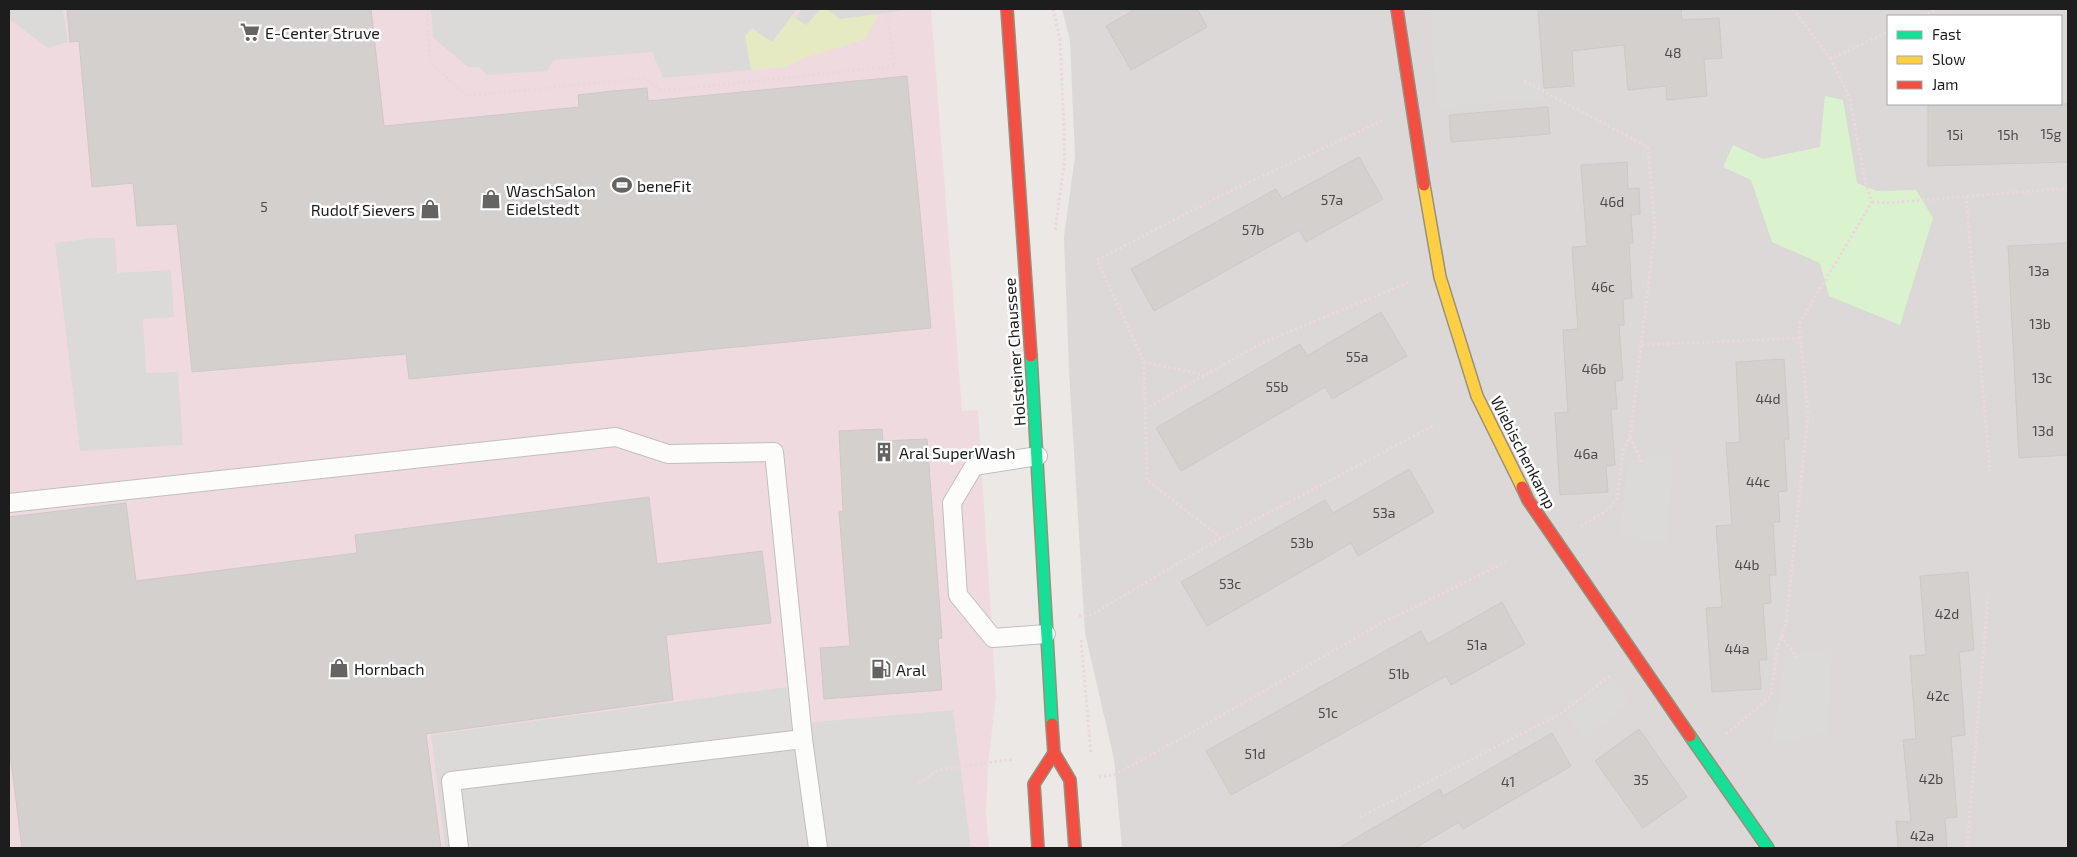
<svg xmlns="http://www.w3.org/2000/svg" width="2077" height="857" font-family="'Exo 2',sans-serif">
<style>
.residential{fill:#dbd8d7;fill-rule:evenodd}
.commercial{fill:#efdbdf}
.grass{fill:#e5eac2}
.park{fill:#daf3ce}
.parking{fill:#dcdad9}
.building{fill:#d4d0cd;stroke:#cfc8c6}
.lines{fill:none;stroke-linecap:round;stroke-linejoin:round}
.lane-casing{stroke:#c1bfbe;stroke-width:20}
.fast-casing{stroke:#97907c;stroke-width:14}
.slow-casing{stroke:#97907c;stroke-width:14}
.jam-casing{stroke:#97907c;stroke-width:14}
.path{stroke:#ebd8dc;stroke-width:3;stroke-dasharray:2.5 2.5;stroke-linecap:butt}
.lane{stroke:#fcfcfb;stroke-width:18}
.fast{stroke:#16e098;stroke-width:11}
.slow{stroke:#ffcf43;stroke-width:11}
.jam{stroke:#f24e42;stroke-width:11}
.labels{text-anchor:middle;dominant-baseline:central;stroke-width:5;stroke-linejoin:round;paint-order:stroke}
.number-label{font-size:14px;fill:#4c4b4a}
.poi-label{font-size:16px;fill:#1d1d1d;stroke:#fff;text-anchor:start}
.street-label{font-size:16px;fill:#1d1d1d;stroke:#fff}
</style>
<rect width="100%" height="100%" fill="#ece8e5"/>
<!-- residential -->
<path class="residential" d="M1062,9H2068V848H1122L1114,759L1085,633L1069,371L1064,237L1075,156L1070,41ZM1888,16H2061V104H1888Z"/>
<!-- commercial -->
<polygon class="commercial" points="9,9 931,9 962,411 978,410 996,696 988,765 986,814 989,848 9,848"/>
<!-- grass -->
<polygon class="grass" points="821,9 827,9 840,19 873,14 878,16 865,39 798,60 787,67 751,70 745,36 752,28 772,42 792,16 806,25"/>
<!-- park -->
<polygon class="park" points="1825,96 1843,100 1857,183 1877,191 1916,190 1933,218 1900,325 1829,296 1820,263 1772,242 1751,180 1723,167 1733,145 1763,159 1820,147"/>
<!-- parking -->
<g class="parking">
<polygon points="9,9 63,9 68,42 48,48 9,19"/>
<polygon points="431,9 797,9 772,42 752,28 745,36 751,70 663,78 652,52 554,60 547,71 487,75 479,67 468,67 433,38"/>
<polygon points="802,9 821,9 806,25 795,18"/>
<polygon points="827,9 913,9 840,19"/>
<polygon points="1430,9 1535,9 1541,99 1437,107"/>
<polygon points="93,238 115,238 117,273 171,270 174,317 143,319 146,373 178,372 183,445 80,451 55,243"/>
<polygon points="1673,454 1667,543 1620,533 1628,461"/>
<polygon points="1831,648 1829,733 1772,743 1786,653"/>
<polygon points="1613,678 1632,701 1584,739 1566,716"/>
<polygon points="787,687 792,724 953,710 971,848 445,848 431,735"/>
</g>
<!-- building -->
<g class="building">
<polygon points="67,9 371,9 384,126 579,107 578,95 612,91 647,88 648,101 907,76 931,328 409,379 406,354 192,372 177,224 137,226 133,183 92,187 79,41 70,42"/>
<polygon points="1136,9 1197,9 1207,27 1131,70 1106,26"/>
<polygon points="1538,9 1681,9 1682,20 1719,18 1722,58 1704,59 1707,96 1667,100 1666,86 1628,90 1624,45 1572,51 1574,86 1544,88"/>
<polygon points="1928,104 2068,104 2068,162 1928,166"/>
<polygon points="1548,107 1550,134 1451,142 1449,115"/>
<polygon points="1359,157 1383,199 1306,242 1299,230 1154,311 1131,269 1276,189 1282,199"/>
<polygon points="1627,162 1628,189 1639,188 1640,214 1631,215 1633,243 1629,243 1632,298 1623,299 1624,325 1619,325 1623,380 1615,381 1617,409 1611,409 1615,465 1606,466 1608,492 1560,495 1555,413 1568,412 1563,330 1578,329 1572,247 1587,246 1581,165"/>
<polygon points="2068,243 2068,455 2019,458 2008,246"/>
<polygon points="1381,312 1407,356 1332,399 1325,387 1181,471 1156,428 1300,344 1307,356"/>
<polygon points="1784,359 1789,439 1784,439 1787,491 1778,492 1780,522 1773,522 1776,575 1769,575 1771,603 1763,604 1767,660 1759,660 1761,689 1712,692 1706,608 1722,607 1716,526 1732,525 1726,443 1740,442 1736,362"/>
<polygon points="882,429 883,441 927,439 942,638 938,639 942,690 824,699 820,648 850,646 839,512 843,511 839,431"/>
<polygon points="1409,469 1434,512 1358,556 1351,543 1207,626 1181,582 1325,500 1333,513"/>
<polygon points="649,497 657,564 762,551 771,623 666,635 673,700 426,734 441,848 22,848 9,745 9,517 126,503 136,581 357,553 355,535"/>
<polygon points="1968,572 1974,650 1959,652 1965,735 1951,737 1957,817 1945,818 1947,848 1898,848 1896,821 1911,822 1903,740 1916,739 1910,656 1926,655 1920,576"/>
<polygon points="1502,602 1525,644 1451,685 1446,676 1231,795 1206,751 1421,631 1428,644"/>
<polygon points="1639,729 1687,797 1643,828 1595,761"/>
<polygon points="1552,733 1571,766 1463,829 1459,822 1415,848 1339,848 1440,789 1443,796"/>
</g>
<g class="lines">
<defs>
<g id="lane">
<polyline points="1038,456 974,466 952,503 958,595 993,638 1046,634"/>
<polyline points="9,503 616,437 668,454 774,452 803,739 818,848"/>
<polyline points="459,848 451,781 803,739"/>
</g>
<g id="fast">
<polyline points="1031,356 1052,724"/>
<polyline points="1690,736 1768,848"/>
</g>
<polyline id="slow" points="1424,185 1440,277 1477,396 1522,487"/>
<g id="jam">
<polyline points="1007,9 1031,356"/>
<polyline points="1397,9 1424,185"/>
<polyline points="1522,487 1528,500 1690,736"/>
<polyline points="1052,724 1054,753 1070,780 1075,848"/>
<polyline points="1038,848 1034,784 1054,753"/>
</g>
</defs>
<!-- lane casing -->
<use href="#lane" class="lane-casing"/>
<!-- fast casing -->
<use href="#fast" class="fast-casing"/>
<!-- slow casing -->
<use href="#slow" class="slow-casing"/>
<!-- jam casing -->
<use href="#jam" class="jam-casing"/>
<!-- path -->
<g class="path">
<polyline points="427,9 430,62 467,96 646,78 662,91 895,66 886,9"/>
<polyline points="1053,9 1060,39 1065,157 1055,232"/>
<polyline points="1793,9 1831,59"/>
<polyline points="1923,16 1939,9"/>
<polyline points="1524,81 1648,147 1655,229 1630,437 1623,451 1617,498 1609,509 1581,526"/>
<polyline points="1966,196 1990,471"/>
<polyline points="1872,202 1887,203 2068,188"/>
<polyline points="1642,345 1800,338"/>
<polyline points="1144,362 1147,480 1221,538"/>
<polyline points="1205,375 1144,362 1097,260 1226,193 1382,121"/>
<polyline points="1145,409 1262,343 1410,282"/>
<polyline points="1630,437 1643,464"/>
<polyline points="1079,616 1091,615 1221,538 1433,426"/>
<polyline points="1781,636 1798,659"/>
<polyline points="1081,640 1091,753"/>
<polyline points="1726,734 1771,696 1777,649 1786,623 1808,414 1799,324 1872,202 1865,181 1850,99 1831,59 1888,32"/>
<polyline points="1099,777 1114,775 1191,733 1380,624 1506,562"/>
<polyline points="919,783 938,770 1014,759"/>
<polyline points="1360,817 1562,713 1611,675"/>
<polyline points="1967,848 1988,598"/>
</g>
<!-- lane -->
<use href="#lane" class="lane"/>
<!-- fast -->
<use href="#fast" class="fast"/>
<!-- slow -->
<use href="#slow" class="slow"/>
<!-- jam -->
<use href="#jam" class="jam"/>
</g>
<!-- icons -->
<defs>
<symbol id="supermarket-bare" viewBox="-9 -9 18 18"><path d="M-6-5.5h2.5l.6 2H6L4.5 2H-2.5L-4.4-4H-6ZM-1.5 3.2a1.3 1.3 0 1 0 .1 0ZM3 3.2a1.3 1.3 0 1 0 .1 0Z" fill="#656463" stroke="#fff" stroke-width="2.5" paint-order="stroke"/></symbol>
<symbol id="stadium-bare" viewBox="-9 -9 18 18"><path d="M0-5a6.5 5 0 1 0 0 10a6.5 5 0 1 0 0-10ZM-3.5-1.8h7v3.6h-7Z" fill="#656463" stroke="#fff" stroke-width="2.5" paint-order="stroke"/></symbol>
<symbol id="shop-bare" viewBox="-9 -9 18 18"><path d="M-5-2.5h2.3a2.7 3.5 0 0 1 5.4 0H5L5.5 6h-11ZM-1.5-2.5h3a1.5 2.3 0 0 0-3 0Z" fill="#656463" stroke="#fff" stroke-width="2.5" paint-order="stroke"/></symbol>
<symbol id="building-bare" viewBox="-9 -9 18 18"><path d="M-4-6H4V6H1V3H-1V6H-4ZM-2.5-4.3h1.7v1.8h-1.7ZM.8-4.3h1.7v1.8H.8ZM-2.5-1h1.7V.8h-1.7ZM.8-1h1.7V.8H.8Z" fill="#656463" stroke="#fff" stroke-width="2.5" paint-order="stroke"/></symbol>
<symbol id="fuel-bare" viewBox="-9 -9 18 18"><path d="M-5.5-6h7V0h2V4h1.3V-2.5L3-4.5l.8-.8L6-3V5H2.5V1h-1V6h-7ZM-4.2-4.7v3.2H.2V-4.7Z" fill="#656463" stroke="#fff" stroke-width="2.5" paint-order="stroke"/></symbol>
</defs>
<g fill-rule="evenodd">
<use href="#supermarket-bare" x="236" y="18" width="28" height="28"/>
<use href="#stadium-bare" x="608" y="171" width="28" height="28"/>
<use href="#shop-bare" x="477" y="185" width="28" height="28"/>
<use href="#shop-bare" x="416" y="195" width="28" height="28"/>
<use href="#building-bare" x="870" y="438" width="28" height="28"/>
<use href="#shop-bare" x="325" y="654" width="28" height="28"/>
<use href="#fuel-bare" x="867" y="655" width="28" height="28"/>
</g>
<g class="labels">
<!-- number labels -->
<g class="number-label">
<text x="1673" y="52">48</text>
<text x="2051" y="133">15g</text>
<text x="1955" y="134">15i</text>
<text x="2008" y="134">15h</text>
<text x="1332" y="199">57a</text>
<text x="1612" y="201">46d</text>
<text x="264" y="206">5</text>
<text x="1253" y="229">57b</text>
<text x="2039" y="270">13a</text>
<text x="1603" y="286">46c</text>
<text x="2040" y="323">13b</text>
<text x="1357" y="356">55a</text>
<text x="1594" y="368">46b</text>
<text x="2042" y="377">13c</text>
<text x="1277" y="386">55b</text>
<text x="1768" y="398">44d</text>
<text x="2043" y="430">13d</text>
<text x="1586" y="453">46a</text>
<text x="1758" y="481">44c</text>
<text x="1384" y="512">53a</text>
<text x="1302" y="542">53b</text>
<text x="1747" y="564">44b</text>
<text x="1230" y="583">53c</text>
<text x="1947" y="613">42d</text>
<text x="1477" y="644">51a</text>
<text x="1737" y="648">44a</text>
<text x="1399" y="673">51b</text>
<text x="1938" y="695">42c</text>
<text x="1328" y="712">51c</text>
<text x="1255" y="753">51d</text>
<text x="1931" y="778">42b</text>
<text x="1641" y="779">35</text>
<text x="1508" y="781">41</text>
<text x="1922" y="835">42a</text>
</g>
<!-- poi labels -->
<g class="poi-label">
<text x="265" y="32">E-Center Struve</text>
<text x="637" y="185">beneFit</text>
<text x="506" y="190">WaschSalon<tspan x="506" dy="18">Eidelstedt</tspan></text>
<text x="415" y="209" text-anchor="end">Rudolf Sievers</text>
<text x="899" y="452">Aral SuperWash</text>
<text x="354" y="668">Hornbach</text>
<text x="896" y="669">Aral</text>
</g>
<!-- street labels -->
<g class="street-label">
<text transform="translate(1014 352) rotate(-94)">Holsteiner Chaussee</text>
<text transform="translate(1524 452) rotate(63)">Wiebischenkamp</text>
</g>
</g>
<!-- border -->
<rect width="2077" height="857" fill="none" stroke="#1d1d1d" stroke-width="20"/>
<!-- legend -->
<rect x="1887" y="15" width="175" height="90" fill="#ffffff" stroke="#a5a5a5"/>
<rect x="1897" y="31" width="25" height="8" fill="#16e098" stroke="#a5a5a5"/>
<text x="1932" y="40" font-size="15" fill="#1d1d1d">Fast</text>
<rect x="1897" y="56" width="25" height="8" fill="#ffcf43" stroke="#a5a5a5"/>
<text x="1932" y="65" font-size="15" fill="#1d1d1d">Slow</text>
<rect x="1897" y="81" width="25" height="8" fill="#f24e42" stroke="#a5a5a5"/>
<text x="1932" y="90" font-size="15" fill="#1d1d1d">Jam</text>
</svg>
